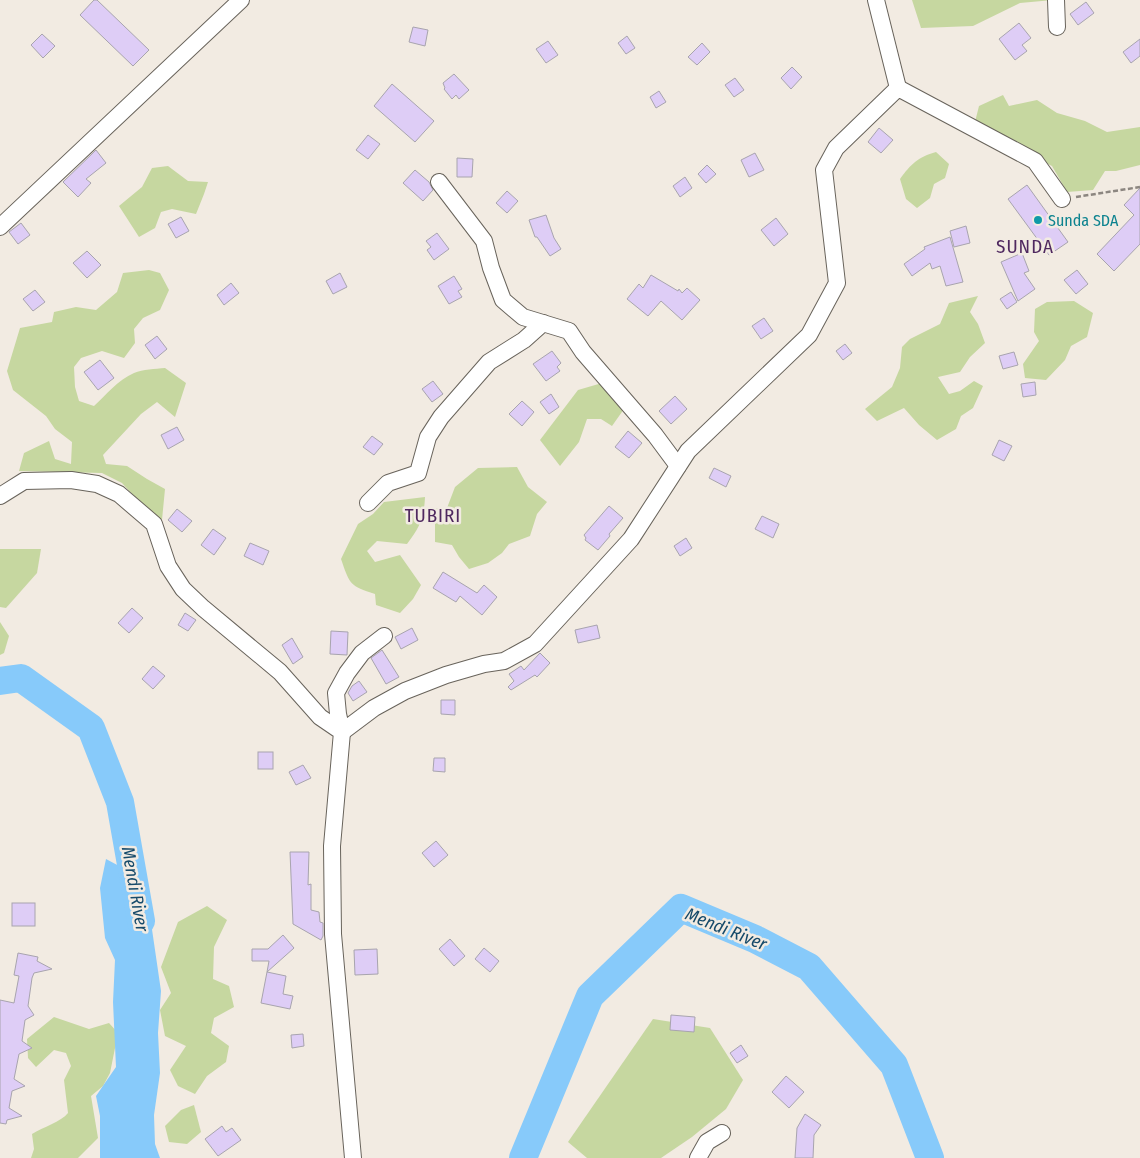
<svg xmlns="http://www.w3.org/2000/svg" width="1140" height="1158" font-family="'Fira Sans Condensed',sans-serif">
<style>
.green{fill:#c6d7a0}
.water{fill:#87cafa}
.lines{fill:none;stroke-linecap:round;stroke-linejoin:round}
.river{stroke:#87cafa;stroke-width:28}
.building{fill:#decdf6;stroke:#a8a4ae}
.minor-casing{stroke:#68635b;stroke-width:18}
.path{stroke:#8c8680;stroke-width:2.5;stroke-dasharray:5 2.5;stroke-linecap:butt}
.minor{stroke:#fff;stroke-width:16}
.culture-dot{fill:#0f9aa8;stroke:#f2ebe2;stroke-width:2}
.labels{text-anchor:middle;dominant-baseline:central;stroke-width:5;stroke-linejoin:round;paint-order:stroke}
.culture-label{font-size:16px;fill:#0d838f;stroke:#f2ebe2;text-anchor:start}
.water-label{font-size:18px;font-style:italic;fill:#164a6a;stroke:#f2ebe2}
.quarter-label{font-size:19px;letter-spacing:1px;fill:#4f285f;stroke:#f2ebe2}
</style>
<rect width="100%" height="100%" fill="#f2ebe2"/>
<!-- green -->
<g class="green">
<polygon points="912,0 1053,0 1020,3 973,26 921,28"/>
<polygon points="1003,95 1009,106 1037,100 1057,113 1085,121 1107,132 1140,127 1140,165 1116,171 1105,171 1093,190 1067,192 1052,166 1001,140 975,122 979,106"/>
<path d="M936,152L949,164L945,178L934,184L930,198L917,208L906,199L900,179C911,164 918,157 936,152Z"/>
<polygon points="168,166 188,181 208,182 204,194 196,214 172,209 161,212 155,228 139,237 119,206 142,187 152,168"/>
<path d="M149,270L160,273L169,290L160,310L143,318L134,329L135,343L124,358L102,351L81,358L74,367L75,387L79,401L94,406C106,395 118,380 134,373C143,369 155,369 165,368L186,383L175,417L157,402L141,414L103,455L106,464L127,466L147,479L165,489L162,520L143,506L122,483L102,473L19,471L24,453L49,441L55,459L71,464L72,442L55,429L46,416L13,390L7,371L20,328L52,322L54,312L76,307L96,310L117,292L123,273Z"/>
<polygon points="978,296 970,312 978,324 985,343 970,357 960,372 938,377 949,394 960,391 974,381 983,386 973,408 961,416 956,429 937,440 919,425 904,408 877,421 865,409 892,387 900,368 902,347 910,339 940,324 949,303"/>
<polygon points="1074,301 1093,313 1087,337 1071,346 1065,360 1046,380 1025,378 1023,364 1039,341 1034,332 1035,309 1047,302"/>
<polygon points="602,383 624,409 612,426 601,419 587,419 579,442 560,466 540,440 578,390"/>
<polygon points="517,467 528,487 547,502 537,514 530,536 509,544 502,553 488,563 469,569 459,557 452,545 435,542 435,508 447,508 455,487 478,468"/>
<path d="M425,497C424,518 420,527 407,544L377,541L367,551L375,562L400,555L421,585L413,599L400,613L376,605L375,594C350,586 350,585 341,559L358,524L373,514L384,502Z"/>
<polygon points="0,549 41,549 37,573 6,608 0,607"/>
<polygon points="0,622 9,636 4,653 0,655"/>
<polygon points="207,906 227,920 214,947 213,979 229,986 234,1007 214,1018 211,1033 229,1046 226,1062 207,1076 195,1094 178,1086 170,1070 186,1046 165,1036 160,1010 171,993 161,967 178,922"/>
<path d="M54,1017L89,1029L109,1023L118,1033L110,1073L103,1086L91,1096L98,1138L78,1158H31L34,1149L32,1134C43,1127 61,1122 68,1113L64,1080L71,1066L66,1053L54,1050L36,1067L28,1058L27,1039Z"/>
<polygon points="653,1019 710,1028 743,1080 726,1109 692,1137 661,1158 587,1158 568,1142"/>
<polygon points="194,1105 201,1132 187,1144 169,1142 165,1126 181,1110"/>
</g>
<!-- water -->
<polygon class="water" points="106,859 121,867 148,902 161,991 158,1033 160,1073 154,1115 155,1144 160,1158 100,1158 100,1116 96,1096 116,1067 113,1002 115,960 105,938 100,888"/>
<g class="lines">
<!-- river -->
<g class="river">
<polyline points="0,681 21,678 91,728 120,802 141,921"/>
<polyline points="523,1158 590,996 681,908 755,939 809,967 894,1065 930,1158"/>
</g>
</g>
<!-- building -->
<g class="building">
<polygon points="94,0 97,0 149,50 133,66 80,15"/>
<polygon points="1086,2 1094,13 1078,25 1070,14"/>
<polygon points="1019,23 1031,38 1022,45 1027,51 1015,60 999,39"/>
<polygon points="413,27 428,30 425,46 409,42"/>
<polygon points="42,34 55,46 43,58 31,45"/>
<polygon points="627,36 635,48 626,54 618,43"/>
<polygon points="1140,39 1140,56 1131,63 1123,52"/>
<polygon points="548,41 558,55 546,63 536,49"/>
<polygon points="702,43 710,52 697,65 688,57"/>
<polygon points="792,67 802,77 791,89 781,78"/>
<polygon points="454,74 469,90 459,99 456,95 452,99 444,89 445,88 443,83"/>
<polygon points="735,78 744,90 734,97 725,85"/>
<polygon points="392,84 434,121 415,142 374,106"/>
<polygon points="659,91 666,102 656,108 650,97"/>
<polygon points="879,128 893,140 881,153 868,142"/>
<polygon points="368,135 380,144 368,159 356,150"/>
<polygon points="96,150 106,163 86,179 91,183 78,197 63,182"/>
<polygon points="755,153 764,170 749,177 741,160"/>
<polygon points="457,158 473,159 472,177 457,177"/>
<polygon points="707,165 716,174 706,183 698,174"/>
<polygon points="415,170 429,182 433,190 423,201 403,183"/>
<polygon points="685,177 692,188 680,197 673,186"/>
<polygon points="1027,185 1068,242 1049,255 1008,199"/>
<polygon points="1140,188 1140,244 1114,271 1097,254 1134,215 1124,205"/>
<polygon points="507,191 518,201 507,213 496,203"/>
<polygon points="546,215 554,238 561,249 550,256 537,237 535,237 529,220"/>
<polygon points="181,217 189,231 176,238 168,224"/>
<polygon points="776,218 788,234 774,246 761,230"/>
<polygon points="21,223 30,235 18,244 9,232"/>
<polygon points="966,226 970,243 954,247 950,231"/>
<polygon points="437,233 449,249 434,260 427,250 431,247 426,241"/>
<polygon points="950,237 963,282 946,286 940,266 932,269 930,263 912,276 904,264 925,249 924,247"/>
<polygon points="87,251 101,265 87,278 73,263"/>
<polygon points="1022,253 1029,271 1024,273 1035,289 1018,301 1001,262"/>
<polygon points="1077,270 1088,284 1076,294 1064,280"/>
<polygon points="340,273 347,287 333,294 326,281"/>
<polygon points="651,275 678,291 679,289 682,293 687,288 700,300 682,320 661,301 648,316 627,299 639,284 643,288"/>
<polygon points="454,276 462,289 458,291 462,297 449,304 438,286"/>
<polygon points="231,283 239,293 224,305 217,295"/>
<polygon points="35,290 45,302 33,311 23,299"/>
<polygon points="1011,292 1017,302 1007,309 1000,299"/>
<polygon points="764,318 773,331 761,339 752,326"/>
<polygon points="157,336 167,349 155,359 145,345"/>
<polygon points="845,344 852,353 843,360 836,351"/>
<polygon points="552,351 561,363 557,367 560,371 546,381 533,364"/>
<polygon points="1014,352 1018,365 1003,369 999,356"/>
<polygon points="100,360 114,378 98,390 84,372"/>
<polygon points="433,381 443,394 432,402 422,389"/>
<polygon points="1035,382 1036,395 1023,397 1021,384"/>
<polygon points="551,394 559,407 549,414 540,402"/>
<polygon points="675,396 687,409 671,424 659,411"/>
<polygon points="522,401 534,412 522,426 509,414"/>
<polygon points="177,427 184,440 168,449 161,435"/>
<polygon points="628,431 642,443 629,458 615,447"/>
<polygon points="372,436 383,444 374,455 363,447"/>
<polygon points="999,440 1012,446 1004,461 992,455"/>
<polygon points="714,468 731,476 726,487 709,478"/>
<polygon points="609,506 623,518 609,534 610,536 598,550 585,540 586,538 584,535"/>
<polygon points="177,509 192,521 182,532 168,520"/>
<polygon points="762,516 779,524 773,538 755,529"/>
<polygon points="213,529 226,538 214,555 201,545"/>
<polygon points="686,538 692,548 680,556 674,546"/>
<polygon points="250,543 269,551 263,565 244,556"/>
<polygon points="443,572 477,593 484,585 497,597 482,615 460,596 456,602 433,588"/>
<polygon points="132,608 143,618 129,633 118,623"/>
<polygon points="185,613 196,620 188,631 178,625"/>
<polygon points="597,625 600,638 578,643 575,630"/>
<polygon points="412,628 418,640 401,649 395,637"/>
<polygon points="331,631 348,632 347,655 330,654"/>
<polygon points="292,638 303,657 293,664 282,645"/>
<polygon points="382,650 399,677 386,684 371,658"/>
<polygon points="540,653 550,663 537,677 535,675 511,690 508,687 514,681 509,674 521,666 524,670"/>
<polygon points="153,666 165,676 153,689 142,679"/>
<polygon points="359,681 367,692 353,701 348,693 352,686"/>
<polygon points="441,700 455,700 455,715 441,714"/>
<rect x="258" y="752" width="15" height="17"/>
<polygon points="434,758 445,758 445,772 433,771"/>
<polygon points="303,765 311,778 296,785 289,772"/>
<polygon points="436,841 448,855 434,867 422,853"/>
<polygon points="290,852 309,852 308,885 311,884 311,910 319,912 320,922 323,923 323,936 321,940 293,924"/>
<rect x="12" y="903" width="23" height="23"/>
<polygon points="283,935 294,948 267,972 269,961 252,961 252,949 268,949"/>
<polygon points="450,939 465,956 454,966 439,949"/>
<polygon points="484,948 499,961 490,972 475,959"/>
<polygon points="377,949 378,974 355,975 354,950"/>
<polygon points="18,953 38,957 37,961 52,969 34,973 32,978 28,1006 34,1015 25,1020 22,1041 32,1048 19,1054 14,1079 25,1086 12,1091 9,1108 22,1116 7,1120 6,1124 0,1123 0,1000 14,1003 19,976 14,975"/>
<polygon points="267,972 286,976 283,994 293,996 290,1009 261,1003"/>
<polygon points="671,1015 695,1017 694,1032 670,1030"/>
<polygon points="303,1034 304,1046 292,1048 291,1035"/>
<polygon points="741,1045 748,1056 737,1063 730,1053"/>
<polygon points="786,1076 804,1092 789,1108 772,1092"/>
<polygon points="805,1114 821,1125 814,1135 813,1158 795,1158 797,1128"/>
<polygon points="222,1126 226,1132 232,1128 241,1140 218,1156 205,1139"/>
</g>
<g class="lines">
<defs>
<g id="minor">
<polyline points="876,0 898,88"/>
<polyline points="1056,0 1057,27"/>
<polyline points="439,182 484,241 491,268 503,300 523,317 569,331 583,352 655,435 678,466"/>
<polyline points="0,227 241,0"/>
<polyline points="0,496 24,481 71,480 97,484 119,494 154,524 168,566 183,589 203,608 280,672 320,717 342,732 332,846 333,934 353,1158"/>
<polyline points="368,503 388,483 418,473 428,437 441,417 489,362 524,340 543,323"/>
<polyline points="384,636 362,653 347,673 336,693 338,714 342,732 374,708 405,691 446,675 484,664 504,661 535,644 631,539 688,451 809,335 837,283 824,170 836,148 898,88 1035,161 1062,199"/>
<polyline points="698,1158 707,1142 722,1133"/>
</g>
</defs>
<!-- minor casing -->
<use href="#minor" class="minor-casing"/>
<!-- path -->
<polyline class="path" points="1076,197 1140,187"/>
<!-- minor -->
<use href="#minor" class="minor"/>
</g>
<!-- markers -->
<circle class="culture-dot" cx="1038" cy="220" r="5"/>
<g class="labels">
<!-- culture labels -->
<g class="culture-label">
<text x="1048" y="220">Sunda SDA</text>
</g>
<!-- water labels -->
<g class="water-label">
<text transform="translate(135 889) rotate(80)">Mendi River</text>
<text transform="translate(726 929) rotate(22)">Mendi River</text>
</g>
<!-- quarter labels -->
<g class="quarter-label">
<text x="1025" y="246">SUNDA</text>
<text x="433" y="515">TUBIRI</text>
</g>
</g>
</svg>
